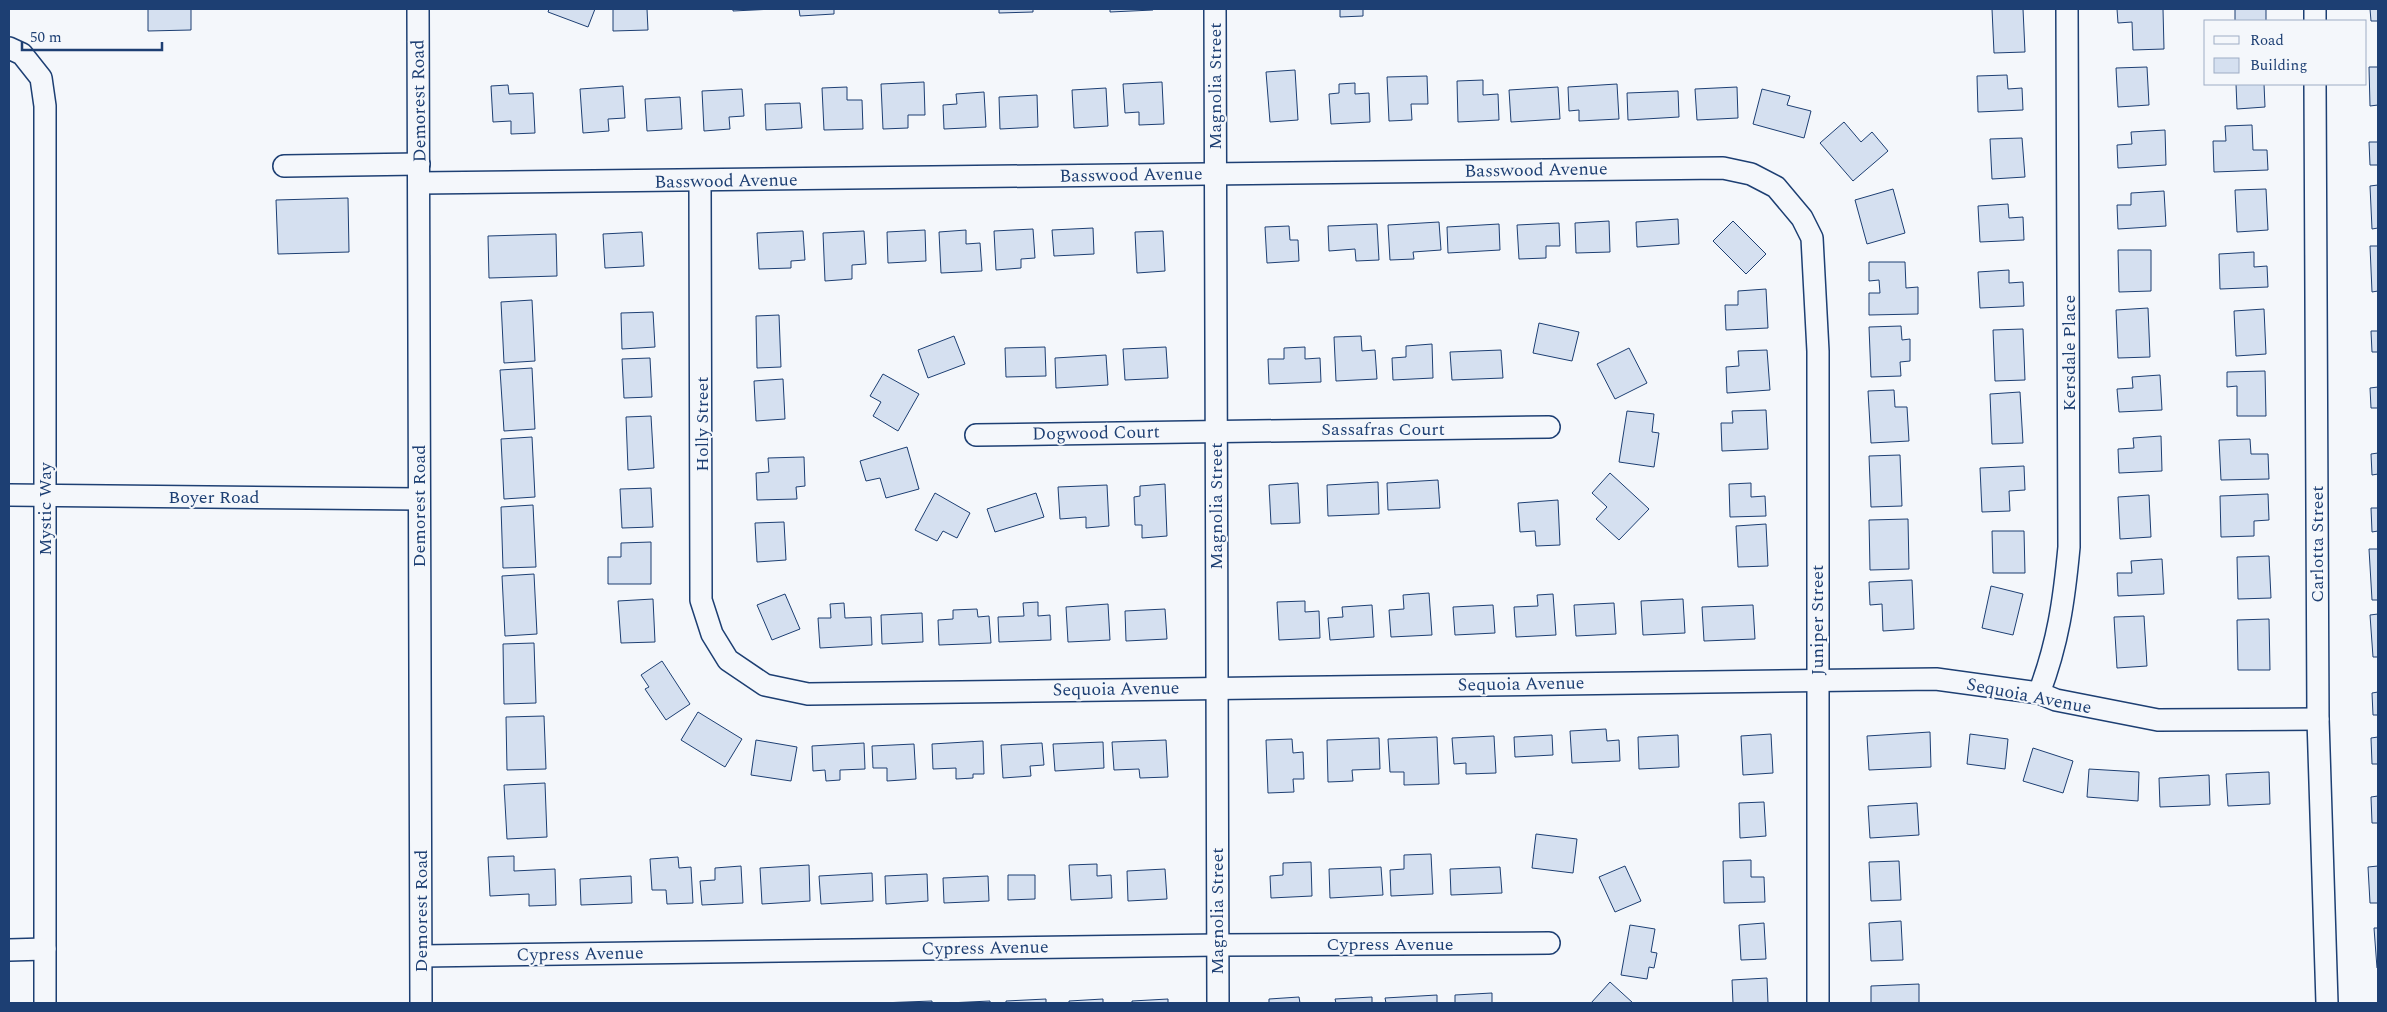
<svg xmlns="http://www.w3.org/2000/svg" width="2387" height="1012" font-family="Spectral,serif">
<style>
.building{fill:#d5e0f0;stroke:#1d3f73}
.lines{fill:none;stroke-linecap:round;stroke-linejoin:round}
.minor-casing{stroke:#1d3f73;stroke-width:24}
.minor{stroke:#f4f7fb;stroke-width:21}
.labels{text-anchor:middle;dominant-baseline:central;stroke-width:4;stroke-linejoin:round;paint-order:stroke}
.street-label{font-size:18px;fill:#1d3f73;stroke:#f4f7fb}
</style>
<rect width="100%" height="100%" fill="#f4f7fb"/>
<!-- building -->
<g class="building">
<polygon points="148,9 191,9 191,30 148,31"/>
<polygon points="549,9 595,9 588,27 548,12"/>
<polygon points="613,9 647,9 648,30 613,31"/>
<polygon points="733,9 774,9 733,11"/>
<polygon points="799,9 834,9 834,14 800,16"/>
<polygon points="999,9 1033,9 1033,12 999,13"/>
<polygon points="1110,9 1153,9 1153,10 1110,12"/>
<polygon points="1340,9 1363,9 1363,16 1340,17"/>
<polygon points="1992,9 2023,9 2025,52 1994,53"/>
<polygon points="2117,9 2163,9 2164,49 2133,50 2132,22 2118,23"/>
<rect x="2235" y="9" width="31" height="12"/>
<polygon points="2370,9 2378,9 2378,21 2371,21"/>
<polygon points="2147,67 2149,105 2118,107 2116,68"/>
<polygon points="2369,67 2378,67 2378,105 2370,106"/>
<polygon points="1295,70 1298,120 1270,122 1266,72"/>
<polygon points="2007,75 2008,89 2022,88 2023,110 1978,112 1977,76"/>
<polygon points="1427,76 1428,104 1411,104 1412,120 1389,121 1387,77"/>
<polygon points="1483,80 1483,95 1498,94 1499,120 1458,122 1457,81"/>
<polygon points="924,82 925,115 908,115 908,128 883,129 881,84"/>
<polygon points="1162,82 1164,124 1139,125 1139,112 1125,113 1123,84"/>
<polygon points="1355,83 1355,94 1369,93 1370,122 1331,124 1329,94 1339,93 1339,84"/>
<polygon points="1617,84 1619,119 1579,121 1579,110 1569,111 1568,87"/>
<polygon points="2236,84 2264,84 2265,107 2237,109"/>
<polygon points="508,85 509,94 533,93 535,133 511,134 511,121 493,122 491,86"/>
<polygon points="623,86 625,118 608,119 609,131 583,133 580,89"/>
<polygon points="847,87 847,100 862,100 863,129 824,130 822,88"/>
<polygon points="1558,87 1560,119 1511,122 1509,90"/>
<polygon points="1737,87 1738,118 1697,120 1695,89"/>
<polygon points="1106,88 1108,126 1074,128 1072,90"/>
<polygon points="742,89 744,116 729,117 730,129 704,131 702,91"/>
<polygon points="1762,89 1790,96 1787,105 1811,111 1804,138 1753,124"/>
<polygon points="1678,91 1679,117 1628,120 1627,93"/>
<polygon points="984,92 986,127 944,129 943,105 957,104 956,94"/>
<polygon points="1037,95 1038,127 1000,129 999,97"/>
<polygon points="680,97 682,129 647,131 645,99"/>
<polygon points="800,103 802,128 766,130 765,104"/>
<polygon points="1844,122 1861,142 1872,132 1888,151 1853,181 1820,143"/>
<polygon points="2252,125 2253,150 2267,150 2268,170 2214,172 2213,141 2226,141 2225,126"/>
<polygon points="2165,130 2166,165 2118,168 2117,145 2132,144 2131,132"/>
<polygon points="2022,138 2025,177 1992,179 1990,139"/>
<polygon points="2369,142 2378,142 2378,165 2370,165"/>
<polygon points="2378,185 2378,228 2372,229 2370,186"/>
<polygon points="1893,189 1905,233 1867,244 1855,200"/>
<polygon points="2266,189 2268,230 2237,232 2235,190"/>
<polygon points="2164,191 2166,226 2118,229 2117,205 2131,205 2131,193"/>
<polygon points="348,198 349,252 278,254 276,200"/>
<polygon points="2008,204 2009,218 2023,217 2024,240 1980,242 1978,206"/>
<polygon points="1678,219 1679,244 1637,247 1636,222"/>
<polygon points="1609,221 1610,252 1576,253 1575,223"/>
<polygon points="1733,221 1766,254 1746,274 1713,241"/>
<polygon points="1439,222 1441,250 1413,252 1414,259 1390,260 1388,225"/>
<polygon points="1559,223 1560,246 1546,246 1546,258 1519,259 1517,225"/>
<polygon points="1377,224 1379,260 1356,261 1355,249 1329,251 1328,226"/>
<polygon points="1499,224 1500,250 1448,253 1447,227"/>
<polygon points="1289,226 1290,240 1298,240 1299,261 1267,263 1265,227"/>
<polygon points="1093,228 1094,254 1054,256 1052,230"/>
<polygon points="1033,229 1035,258 1021,259 1021,268 996,270 994,231"/>
<polygon points="925,230 926,261 888,263 887,232"/>
<polygon points="966,230 966,244 980,243 982,271 941,273 939,232"/>
<polygon points="803,231 805,260 791,261 791,268 759,269 757,233"/>
<polygon points="864,231 866,264 852,265 852,279 825,281 823,233"/>
<polygon points="1163,231 1165,271 1137,273 1135,232"/>
<polygon points="642,232 644,266 605,268 603,234"/>
<polygon points="556,234 557,276 489,278 488,236"/>
<polygon points="2370,246 2378,246 2378,291 2372,292"/>
<polygon points="2118,250 2151,250 2151,291 2119,292"/>
<polygon points="2254,252 2254,267 2267,266 2268,287 2220,289 2219,254"/>
<polygon points="1869,262 1905,262 1906,288 1918,287 1918,314 1869,315 1869,293 1880,293 1879,280 1869,281"/>
<polygon points="2009,270 2009,283 2023,282 2024,306 1980,308 1978,272"/>
<polygon points="1766,289 1768,328 1726,330 1725,305 1738,305 1738,291"/>
<polygon points="532,300 535,361 504,363 501,302"/>
<polygon points="2148,308 2150,357 2118,358 2116,310"/>
<polygon points="2264,309 2266,354 2236,356 2234,311"/>
<polygon points="653,312 655,347 622,349 621,313"/>
<polygon points="779,315 781,367 757,368 756,316"/>
<polygon points="1539,323 1579,332 1572,361 1533,353"/>
<polygon points="1901,326 1902,340 1910,339 1910,361 1900,362 1901,376 1871,377 1869,327"/>
<polygon points="2023,329 2025,380 1995,381 1993,330"/>
<polygon points="2371,331 2378,331 2378,352 2372,352"/>
<polygon points="954,336 965,364 928,378 918,350"/>
<polygon points="1361,336 1362,351 1375,350 1377,379 1336,381 1334,337"/>
<polygon points="1432,344 1433,378 1393,380 1392,358 1406,357 1406,346"/>
<polygon points="1045,347 1046,376 1006,377 1005,348"/>
<polygon points="1166,347 1168,378 1125,380 1123,349"/>
<polygon points="1305,347 1305,359 1320,358 1321,382 1269,384 1268,359 1284,359 1284,348"/>
<polygon points="1629,348 1647,383 1615,399 1597,364"/>
<polygon points="1501,350 1503,378 1452,380 1450,352"/>
<polygon points="1767,350 1770,390 1727,393 1726,367 1739,366 1738,351"/>
<polygon points="1106,355 1108,385 1056,388 1055,358"/>
<polygon points="650,358 652,397 624,398 622,359"/>
<polygon points="532,368 535,429 504,431 500,370"/>
<polygon points="2265,371 2266,416 2237,416 2237,386 2227,387 2227,372"/>
<polygon points="883,374 919,394 898,431 873,416 881,402 870,396"/>
<polygon points="2160,375 2162,410 2119,412 2117,389 2133,388 2132,377"/>
<polygon points="783,379 785,419 756,421 754,381"/>
<polygon points="2378,387 2378,408 2371,408 2370,388"/>
<polygon points="1894,390 1895,407 1907,407 1909,441 1871,443 1868,391"/>
<polygon points="2020,392 2023,443 1992,444 1990,394"/>
<polygon points="1766,410 1768,449 1722,451 1721,423 1733,423 1732,411"/>
<polygon points="1627,411 1654,414 1652,432 1659,433 1654,467 1619,462"/>
<polygon points="651,416 654,468 628,470 626,417"/>
<polygon points="2161,436 2162,471 2119,473 2118,449 2134,448 2133,438"/>
<polygon points="532,437 535,497 504,499 501,439"/>
<polygon points="2250,439 2251,454 2268,454 2269,479 2221,480 2219,440"/>
<polygon points="907,447 919,489 886,498 880,478 866,481 860,461"/>
<polygon points="2378,453 2378,474 2372,475 2371,454"/>
<polygon points="1900,455 1902,506 1871,507 1869,456"/>
<polygon points="804,457 805,486 796,487 797,499 757,500 756,473 769,472 768,458"/>
<polygon points="2024,466 2025,490 2009,491 2010,511 1982,512 1980,468"/>
<polygon points="1610,473 1649,509 1619,540 1596,519 1607,507 1592,493"/>
<polygon points="1438,480 1440,508 1388,510 1387,483"/>
<polygon points="1378,482 1379,514 1328,516 1327,485"/>
<polygon points="1298,483 1300,523 1271,524 1269,485"/>
<polygon points="1751,483 1751,497 1765,496 1766,516 1730,517 1729,484"/>
<polygon points="1165,484 1167,536 1142,538 1142,525 1135,525 1134,497 1140,496 1140,486"/>
<polygon points="1107,485 1109,526 1086,528 1086,517 1060,519 1058,487"/>
<polygon points="651,488 653,527 622,528 620,489"/>
<polygon points="935,493 970,513 957,538 943,531 937,541 915,530"/>
<polygon points="1036,493 1044,517 995,532 987,509"/>
<polygon points="2268,494 2269,520 2254,521 2254,536 2221,537 2220,496"/>
<polygon points="2149,495 2151,537 2120,539 2118,497"/>
<polygon points="1558,500 1560,545 1536,546 1535,531 1520,532 1518,503"/>
<polygon points="533,505 536,567 503,568 501,507"/>
<polygon points="2371,508 2378,508 2378,531 2372,532"/>
<polygon points="1908,519 1909,569 1870,570 1869,520"/>
<polygon points="784,522 786,560 757,562 755,523"/>
<polygon points="1766,524 1768,566 1738,567 1736,526"/>
<polygon points="1992,531 2024,531 2025,573 1993,573"/>
<polygon points="651,542 651,584 608,584 608,557 621,557 621,543"/>
<polygon points="2369,549 2378,549 2378,600 2372,600"/>
<polygon points="2269,556 2271,598 2238,599 2237,557"/>
<polygon points="2162,559 2164,594 2118,596 2117,573 2132,573 2131,561"/>
<polygon points="534,574 537,634 505,636 502,576"/>
<polygon points="1912,580 1914,629 1883,631 1882,604 1870,605 1869,582"/>
<polygon points="1991,586 2023,594 2013,635 1982,628"/>
<polygon points="1429,593 1432,635 1391,637 1389,610 1404,609 1403,595"/>
<polygon points="785,594 800,629 772,640 757,605"/>
<polygon points="1553,594 1556,635 1516,637 1514,607 1538,606 1537,595"/>
<polygon points="653,599 655,642 621,643 618,601"/>
<polygon points="1683,599 1685,633 1643,635 1641,601"/>
<polygon points="1305,601 1305,612 1319,611 1320,638 1279,640 1277,602"/>
<polygon points="1038,602 1038,616 1050,615 1051,640 999,642 998,617 1024,616 1023,603"/>
<polygon points="844,603 845,618 871,617 872,645 820,648 818,618 831,618 830,604"/>
<polygon points="1614,603 1616,634 1576,636 1574,605"/>
<polygon points="1108,604 1110,640 1068,642 1066,607"/>
<polygon points="1372,605 1374,637 1330,640 1328,618 1343,617 1342,607"/>
<polygon points="1493,605 1495,633 1455,635 1453,607"/>
<polygon points="1753,605 1755,639 1704,641 1702,607"/>
<polygon points="977,609 978,617 989,616 991,643 939,645 938,620 953,619 953,610"/>
<polygon points="1165,609 1167,639 1126,641 1125,611"/>
<polygon points="922,613 923,642 882,644 881,615"/>
<polygon points="2378,614 2378,657 2373,657 2370,615"/>
<polygon points="2144,616 2147,666 2117,668 2114,617"/>
<polygon points="2269,619 2270,670 2238,670 2237,620"/>
<polygon points="534,643 536,703 504,704 503,644"/>
<polygon points="662,661 690,704 666,720 645,689 649,687 641,675"/>
<polygon points="2378,692 2378,715 2373,715 2372,693"/>
<polygon points="698,712 742,739 725,767 681,740"/>
<polygon points="544,716 546,769 507,770 506,717"/>
<polygon points="1606,729 1607,741 1619,740 1620,761 1572,763 1570,731"/>
<polygon points="1930,732 1931,767 1869,770 1867,736"/>
<polygon points="1771,734 1773,773 1743,775 1741,736"/>
<polygon points="1970,734 2008,739 2005,769 1967,764"/>
<polygon points="1552,735 1553,755 1515,757 1514,737"/>
<polygon points="1678,735 1679,767 1639,769 1638,737"/>
<polygon points="1494,736 1496,773 1466,774 1466,763 1454,764 1452,738"/>
<polygon points="1437,737 1439,784 1404,785 1404,772 1390,772 1388,739"/>
<polygon points="2378,737 2378,764 2372,764 2371,738"/>
<polygon points="1379,738 1380,769 1352,770 1353,781 1328,782 1327,740"/>
<polygon points="1292,739 1293,753 1303,752 1304,779 1293,779 1294,792 1268,793 1266,740"/>
<polygon points="756,740 797,747 791,781 751,775"/>
<polygon points="1166,740 1168,777 1140,778 1139,769 1114,770 1112,742"/>
<polygon points="983,741 984,774 973,774 973,778 956,779 956,768 933,769 932,744"/>
<polygon points="1103,742 1104,768 1055,771 1053,744"/>
<polygon points="864,743 865,769 840,770 840,780 826,781 825,770 813,771 812,746"/>
<polygon points="1042,743 1044,765 1030,766 1031,776 1003,778 1001,745"/>
<polygon points="914,744 916,779 887,781 887,768 873,768 872,746"/>
<polygon points="2033,748 2073,761 2063,793 2023,781"/>
<polygon points="2089,769 2139,772 2138,801 2087,797"/>
<polygon points="2269,772 2270,804 2228,806 2226,774"/>
<polygon points="2209,775 2210,805 2160,807 2159,778"/>
<polygon points="545,783 547,837 507,839 504,785"/>
<polygon points="2378,796 2378,823 2372,823 2371,797"/>
<polygon points="1764,802 1766,836 1740,838 1739,803"/>
<polygon points="1917,803 1919,835 1870,838 1868,806"/>
<polygon points="1536,834 1577,839 1573,873 1532,868"/>
<polygon points="1431,854 1433,894 1391,896 1390,870 1404,869 1404,855"/>
<polygon points="514,856 514,871 555,869 556,905 529,906 529,894 490,896 488,857"/>
<polygon points="678,857 679,868 691,867 693,903 667,904 666,890 652,890 650,859"/>
<polygon points="1751,860 1751,877 1764,877 1765,902 1724,903 1723,861"/>
<polygon points="1899,861 1901,900 1871,901 1869,862"/>
<polygon points="1311,862 1312,896 1271,898 1270,876 1283,875 1283,863"/>
<polygon points="1097,864 1097,876 1111,875 1112,898 1071,900 1069,865"/>
<polygon points="809,865 810,901 762,904 760,868"/>
<polygon points="741,866 743,903 702,905 700,881 715,880 715,868"/>
<polygon points="1625,866 1641,901 1615,912 1599,877"/>
<polygon points="2378,866 2378,903 2370,903 2368,867"/>
<polygon points="1381,867 1383,895 1330,898 1329,869"/>
<polygon points="1500,867 1502,893 1451,895 1450,869"/>
<polygon points="1165,869 1167,899 1128,901 1127,871"/>
<polygon points="872,873 873,901 821,904 819,876"/>
<polygon points="927,874 928,901 886,904 885,876"/>
<polygon points="1008,875 1035,875 1035,899 1008,900"/>
<polygon points="631,876 632,903 581,905 580,879"/>
<polygon points="988,876 989,901 944,903 943,878"/>
<polygon points="1901,921 1903,960 1871,961 1869,923"/>
<polygon points="1764,923 1766,959 1741,960 1739,925"/>
<polygon points="1630,925 1655,929 1651,952 1657,953 1654,968 1649,967 1647,979 1621,975"/>
<polygon points="2374,928 2378,928 2378,968 2377,968"/>
<polygon points="1767,978 1768,1003 1733,1003 1732,980"/>
<polygon points="1610,982 1633,1003 1591,1003"/>
<polygon points="1919,984 1919,1003 1871,1003 1871,986"/>
<polygon points="1492,993 1492,1003 1455,1003 1455,995"/>
<polygon points="1437,995 1437,1003 1386,1003 1385,998"/>
<polygon points="1299,997 1300,1003 1269,1003 1269,999"/>
<polygon points="1372,997 1372,1003 1336,1003 1335,999"/>
<polygon points="1046,999 1046,1003 1006,1003 1006,1001"/>
<polygon points="1103,999 1103,1003 1069,1003 1069,1001"/>
<polygon points="1168,999 1168,1003 1132,1003 1132,1001"/>
<polygon points="932,1001 932,1003 880,1003"/>
<polygon points="990,1001 990,1003 948,1003"/>
</g>
<g class="lines">
<defs>
<g id="minor">
<polyline points="418,9 421,1003"/>
<polyline points="1215,9 1218,1003"/>
<polyline points="2315,9 2315,21"/>
<polyline points="9,48 22,54 41,78 45,106 45,1003"/>
<polyline points="2315,84 2318,719 2327,1003"/>
<polyline points="284,166 419,164"/>
<polyline points="700,181 701,600 712,634 728,660 765,685 808,694 1936,679 2039,693 2056,700 2158,720 2318,719"/>
<polyline points="419,183 1723,168 1751,174 1776,187 1802,218 1812,238 1818,351 1818,1003"/>
<polyline points="976,435 1549,427"/>
<polyline points="9,495 419,499"/>
<path d="M2039,693C2058,643 2064,601 2069,547L2067,9"/>
<polyline points="9,950 45,949"/>
<polyline points="422,956 1218,945 1549,943"/>
</g>
</defs>
<!-- minor casing -->
<use href="#minor" class="minor-casing"/>
<!-- minor -->
<use href="#minor" class="minor"/>
</g>
<g class="labels">
<!-- street labels -->
<g class="street-label">
<text transform="translate(1215 86) rotate(-90)">Magnolia Street</text>
<text transform="translate(419 101) rotate(-91)">Demorest Road</text>
<text transform="translate(1536 170) rotate(-1)">Basswood Avenue</text>
<text transform="translate(1131 175) rotate(-1)">Basswood Avenue</text>
<text transform="translate(726 181) rotate(-1)">Basswood Avenue</text>
<text transform="translate(2069 353) rotate(-90)">Kersdale Place</text>
<text transform="translate(702 424) rotate(-90)">Holly Street</text>
<text x="1383" y="429">Sassafras Court</text>
<text transform="translate(1096 433) rotate(-1)">Dogwood Court</text>
<text x="214" y="497">Boyer Road</text>
<text transform="translate(419 506) rotate(-90)">Demorest Road</text>
<text transform="translate(1216 506) rotate(-90)">Magnolia Street</text>
<text transform="translate(45 509) rotate(-90)">Mystic Way</text>
<text transform="translate(2317 544) rotate(-90)">Carlotta Street</text>
<text transform="translate(1817 620) rotate(-90)">Juniper Street</text>
<text transform="translate(1521 684) rotate(-1)">Sequoia Avenue</text>
<text transform="translate(1116 689) rotate(-1)">Sequoia Avenue</text>
<text transform="translate(2029 696) rotate(11)">Sequoia Avenue</text>
<text transform="translate(421 911) rotate(-90)">Demorest Road</text>
<text transform="translate(1217 911) rotate(-90)">Magnolia Street</text>
<text x="1390" y="944">Cypress Avenue</text>
<text transform="translate(985 948) rotate(-1)">Cypress Avenue</text>
<text transform="translate(580 954) rotate(-1)">Cypress Avenue</text>
</g>
</g>
<!-- border -->
<rect width="2387" height="1012" fill="none" stroke="#1d3f73" stroke-width="20"/>
<!-- legend -->
<rect x="2204" y="20" width="162" height="65" fill="#f4f7fb" stroke="#9eadc5"/>
<rect x="2214" y="36" width="25" height="8" fill="#f4f7fb" stroke="#9eadc5"/>
<text x="2250" y="45" font-size="15" fill="#1d3f73">Road</text>
<rect x="2214" y="58" width="25" height="15" fill="#d5e0f0" stroke="#9eadc5"/>
<text x="2250" y="70" font-size="15" fill="#1d3f73">Building</text>
<!-- scale -->
<path d="M22 42v8h140v-8" fill="none" stroke="#1d3f73" stroke-width="2.5"/>
<text x="30" y="42" font-size="15" fill="#1d3f73" stroke="#f4f7fb" stroke-width="4" paint-order="stroke">50 m</text>
</svg>
